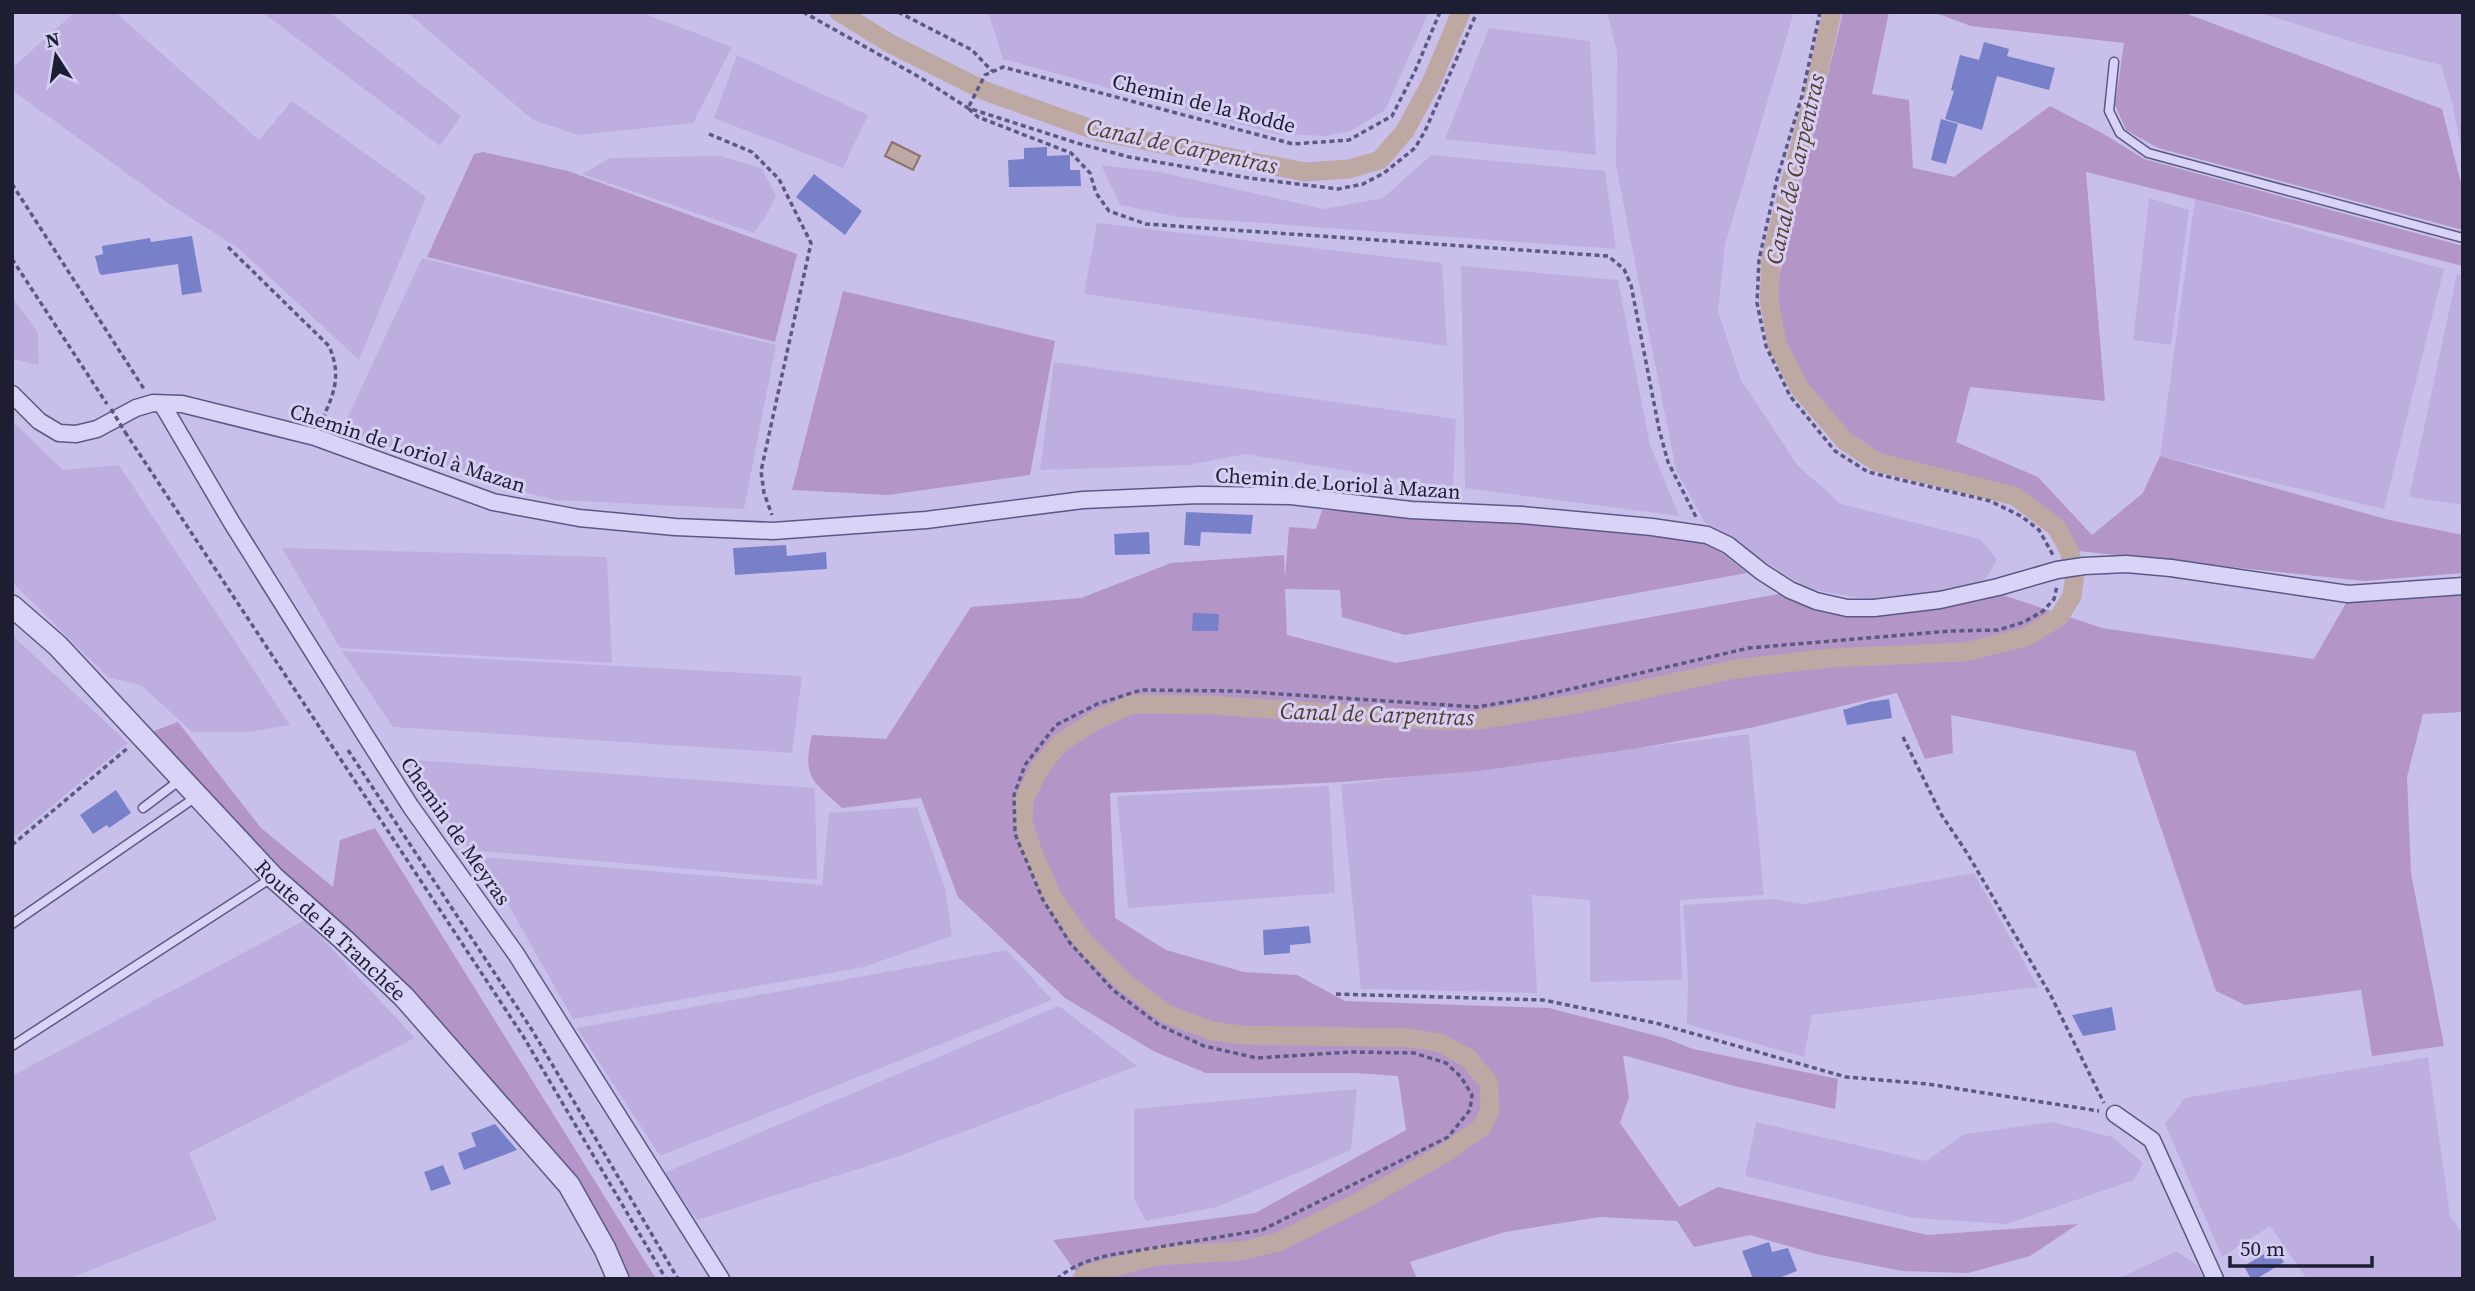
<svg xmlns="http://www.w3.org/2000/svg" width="2475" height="1291" font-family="'Source Serif 4',serif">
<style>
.farmland{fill:#beaee0}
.green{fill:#b495c8}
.water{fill:#bea8a3;stroke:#8b726b;stroke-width:2}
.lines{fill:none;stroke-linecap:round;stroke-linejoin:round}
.canal{stroke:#bea8a3;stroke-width:19}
.building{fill:#7780c8}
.service-casing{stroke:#5a5983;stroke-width:11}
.minor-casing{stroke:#5a5983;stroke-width:19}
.tertiary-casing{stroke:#5a5983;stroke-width:24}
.path{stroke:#5a5983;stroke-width:3.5;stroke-dasharray:5 3.5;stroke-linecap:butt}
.service{stroke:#d9d3f7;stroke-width:8}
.minor{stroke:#d9d3f7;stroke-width:16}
.tertiary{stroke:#d9d3f7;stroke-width:21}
.path-bridge{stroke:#5a5983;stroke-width:3.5;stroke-dasharray:5 3.5;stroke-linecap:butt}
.labels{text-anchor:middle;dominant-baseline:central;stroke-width:6;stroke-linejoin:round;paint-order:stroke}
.street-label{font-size:21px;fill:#1d1d34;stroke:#d6cff3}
.water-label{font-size:23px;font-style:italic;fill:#533d2c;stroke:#d6cff3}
</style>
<rect width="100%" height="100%" fill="#c8c0eb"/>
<!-- farmland -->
<g class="farmland">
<polygon points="75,12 115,12 259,140 292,101 426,197 359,360 238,248 169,204 12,90 12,68"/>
<polygon points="262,12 329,12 461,116 440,146"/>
<polygon points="407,12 640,12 732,47 693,123 578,135 533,120"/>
<polygon points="988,12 1429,12 1385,110 1351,131 1325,136 1276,134 1003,59"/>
<polygon points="1607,12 1794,12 1725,245 1718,311 1741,380 1798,466 1841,504 1980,539 1997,559 1986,579 1944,592 1873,600 1808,589 1705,523 1676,470 1635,263 1616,165 1617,52"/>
<polygon points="2257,12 2463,12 2463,158 2453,106 2441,65 2366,46"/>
<polygon points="1489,28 1590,41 1596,155 1445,139"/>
<polygon points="737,55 868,115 843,168 714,118"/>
<polygon points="1431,155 1605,171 1616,249 1178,217 1120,205 1101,165 1160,172 1324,209 1383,198"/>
<polygon points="720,156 761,168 776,195 766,216 754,233 582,174 610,158"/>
<polygon points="2149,198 2189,210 2171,345 2133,340"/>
<polygon points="2195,199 2444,269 2384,509 2160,456"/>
<polygon points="1097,223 1442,263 1447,346 1084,294"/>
<polygon points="422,258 776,345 744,509 555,500 473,478 342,429"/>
<polygon points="1461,266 1618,280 1650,445 1679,516 1465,488"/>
<polygon points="2457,274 2463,276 2463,505 2409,497"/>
<polygon points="12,297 38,332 39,365 12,359"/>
<polygon points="1054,362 1456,419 1453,488 1245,454 1189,465 1040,470"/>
<polygon points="12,421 63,470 119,465 290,725 250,732 192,732 141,685 109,678 12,582"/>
<polygon points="282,548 607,557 612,663 340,648"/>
<polygon points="12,635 128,743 12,839"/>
<polygon points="342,651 802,676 792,753 393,727"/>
<polygon points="1749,734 1764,895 1680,900 1682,980 1590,982 1590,900 1532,895 1537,993 1361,989 1341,785"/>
<polygon points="400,759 815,788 817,880 470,850"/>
<polygon points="1329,786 1335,893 1128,908 1117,796"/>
<polygon points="917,807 945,888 952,936 864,967 573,1019 481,857 822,885 829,813"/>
<polygon points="1974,873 2038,987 1812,1015 1804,1057 1687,1024 1688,980 1683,905 1772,899 1804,904"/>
<polygon points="305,920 415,1038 189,1153 217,1220 68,1279 12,1279 12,1076"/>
<polygon points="1007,950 1052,1000 660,1156 577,1028"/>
<polygon points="1059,1006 1137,1066 899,1156 697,1220 664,1173"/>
<polygon points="2428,1057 2450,1216 2463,1234 2463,1279 2307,1279 2270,1226 2222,1257 2165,1124 2185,1098"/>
<polygon points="1357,1089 1351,1150 1217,1207 1146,1221 1134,1199 1134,1109"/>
<polygon points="1756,1122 1926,1161 1965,1134 2052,1122 2112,1137 2143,1163 2134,1180 2007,1224 1914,1218 1745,1176"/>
<polygon points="2176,1251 2197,1265 2204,1279 2118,1279"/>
</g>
<!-- green -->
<g class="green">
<polygon points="1843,12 1889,12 1872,94 1909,100 1913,168 1954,177 2050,106 2102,133 2144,159 2463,246 2463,266 2086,172 2105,401 1970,387 1956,442 2038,477 2092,535 2143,493 2160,456 2389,520 2463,535 2463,573 2364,581 2078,551 2052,517 2015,491 1877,456 1847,436 1804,387 1781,343 1774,297"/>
<polygon points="1933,12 2182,12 2442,109 2463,191 2463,230 2158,148 2126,130 2115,105 2124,43 1971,26"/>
<polygon points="483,152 568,171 797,254 775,342 427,257 474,154"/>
<polygon points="843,291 1055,341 1030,475 888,495 792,490"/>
<path d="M1322,510L1687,532L1713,546L1747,573L1405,635L1342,617L1340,590L1285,589L1287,635L1396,663L1790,592L1873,616L1944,608L2003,595L2102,628L2314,659L2346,603L2463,595V712L2423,714L2407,777L2411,873L2444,1046L2372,1056L2361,990L2245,1005L2216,991L2135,751L1951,715L1953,753L1925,759L1897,693L1750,728L1639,748L1478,771L1341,782L1110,793L1115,918L1166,950L1244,972L1297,975L1345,1001L1549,1008L1665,1038L1693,1049L1838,1079L1835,1109L1734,1086L1623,1055L1629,1097L1620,1123L1679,1207L1718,1187L1928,1235L2078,1224L2030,1256L1968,1273L1902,1271L1816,1254L1750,1235L1694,1247L1677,1221L1600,1217L1505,1232L1410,1262L1417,1279H1081L1053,1240L1255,1213L1406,1130L1398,1076L1355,1073H1206L1155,1052L1065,998L958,897L921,798L842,808C812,780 802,778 812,735L886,739L971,607L1081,598L1171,563L1284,555L1285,579L1289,527L1316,529Z"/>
<polygon points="178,722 261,828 333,887 340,840 375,828 656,1279 627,1279 577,1186 540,1135 459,1050 276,869 151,732"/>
</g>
<!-- water -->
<polygon class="water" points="892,142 920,156 913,170 885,156"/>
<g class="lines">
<!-- canal -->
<g class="canal">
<polyline points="839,12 891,44 985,91 1100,132 1305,172 1349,169 1380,160 1405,131 1432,81 1461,12"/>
<polyline points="1082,1279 1088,1274 1156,1256 1242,1251 1278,1242 1359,1202 1445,1153 1482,1127 1490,1110 1489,1083 1468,1058 1440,1043 1411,1038 1242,1035 1212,1031 1165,1013 1124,982 1083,941 1053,898 1033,853 1023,822 1024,800 1039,769 1060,743 1096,720 1133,704 1211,705 1444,721 1478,720 1582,703 1735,669 1830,658 1965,652 2026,637 2059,617 2072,596 2075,574 2069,550 2056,527 2015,496 1877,462 1845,441 1801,390 1777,344 1769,300 1771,257 1813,96 1832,12"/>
</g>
</g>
<!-- building -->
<g class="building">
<polygon points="1984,42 2009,49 2007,56 2055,68 2049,90 1997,76 1982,130 1945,119 1954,91 1951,90 1960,55 1979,60"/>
<polygon points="1941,119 1958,124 1946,164 1931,160"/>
<polygon points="1047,147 1047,156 1070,155 1070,170 1080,170 1081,186 1009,187 1008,160 1024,159 1024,148"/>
<polygon points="814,174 862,211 845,235 796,197"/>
<polygon points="192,236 202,292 182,295 178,264 101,275 99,272 95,256 103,254 102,246 150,238 151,242"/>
<polygon points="1186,512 1253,515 1251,534 1201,532 1200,546 1184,545"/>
<polygon points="1149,532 1150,554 1115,555 1114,534"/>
<polygon points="786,545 787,556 826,552 827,569 735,575 733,548"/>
<polygon points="1193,613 1219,614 1218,631 1192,631"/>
<polygon points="1889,699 1892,718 1847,725 1843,710 1869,702"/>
<polygon points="116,790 131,813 109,828 107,825 93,834 80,815"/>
<polygon points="1309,926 1311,943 1290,945 1290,953 1264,955 1263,930"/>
<polygon points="2112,1007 2116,1030 2083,1036 2072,1015"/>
<polygon points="495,1124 517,1150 464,1170 458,1153 476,1146 471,1133"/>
<polygon points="443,1165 451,1184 431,1191 424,1172"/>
<polygon points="1769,1242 1772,1252 1788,1248 1797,1271 1776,1279 1753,1279 1742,1251"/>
<polygon points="2274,1248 2284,1262 2256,1279 2251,1279 2244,1266"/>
</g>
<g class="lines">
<defs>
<g id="service">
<polyline points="2114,62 2109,111 2120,133 2148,153 2463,238"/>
<polyline points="143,808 180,780"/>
<polyline points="12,924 196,797"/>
<polyline points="12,1046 273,877"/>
</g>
<g id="minor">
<polyline points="12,394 39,421 59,433 76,434 97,429 136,408 153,403 182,404 315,437 493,502 579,518 675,527 773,531 926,520 1083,500 1199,495 1291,496 1411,510 1522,515 1652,527 1707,535 1728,545 1762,572 1790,590 1816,601 1847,608 1874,608 1940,600 1998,587 2057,570 2084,566 2126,564 2171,568 2348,594 2463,586"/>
<polyline points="162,404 232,523 367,738 411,807 516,954 721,1279"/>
<polyline points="2115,1114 2152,1140 2215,1279"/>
</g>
<g id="tertiary">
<path id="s1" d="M12,606L58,646L273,877L343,939L404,997L454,1054L569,1185L605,1249L618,1279"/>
</g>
</defs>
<!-- service casing -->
<use href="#service" class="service-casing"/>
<!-- minor casing -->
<use href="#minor" class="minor-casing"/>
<!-- tertiary casing -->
<use href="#tertiary" class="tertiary-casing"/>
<!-- path -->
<g class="path">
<polyline points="803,12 921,78 968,108 1077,143 1129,157 1249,178 1338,189 1363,184 1384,173 1415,148 1425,131 1477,12"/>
<polyline points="898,12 972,50 992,71"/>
<polyline points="1440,12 1415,71 1392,116 1349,140 1293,144 1003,67 985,75 968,108 978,117 1071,153 1090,173 1096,193 1109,211 1146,224 1608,256 1624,269 1631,285 1659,429 1668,462 1696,517"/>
<polyline points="1820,12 1802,96 1777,179 1759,260 1757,303 1766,346 1790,396 1835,451 1868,472 1990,501 2021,516 2039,530 2053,555"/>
<polyline points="709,134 752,152 779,179 811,243 761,471 764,493 772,515"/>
<polyline points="12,184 144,389"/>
<path d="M228,247L329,346C342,376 334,394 321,422"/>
<polyline points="12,259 107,404"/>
<polyline points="125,432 523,1036 666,1279"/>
<polyline points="1903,737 1941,814 1967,853 2051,996 2104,1103"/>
<polyline points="348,750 532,1030 678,1279"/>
<polyline points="12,845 129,747"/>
<polyline points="1336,994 1543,1000 1656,1023 1846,1077 1928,1084 2099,1111"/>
<path d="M1057,1279C1073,1265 1089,1260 1110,1255L1262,1230L1448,1137L1470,1110L1472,1095L1461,1077L1446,1063L1414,1053L1350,1052L1257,1058L1204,1046L1159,1025L1113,990L1070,943L1043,900L1015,834L1014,795L1025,765L1056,725L1097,704L1141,690L1235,691L1477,707L1536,697L1749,648L1950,631L1998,630L2024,622L2043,611L2054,599L2057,586"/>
</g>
<!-- service -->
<use href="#service" class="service"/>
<!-- minor -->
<use href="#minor" class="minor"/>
<!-- tertiary -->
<use href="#tertiary" class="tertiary"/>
<!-- path-bridge -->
<polyline class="path-bridge" points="111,409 125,432"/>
</g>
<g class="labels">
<!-- street labels -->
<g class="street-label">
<text transform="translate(1204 103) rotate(14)">Chemin de la Rodde</text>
<text transform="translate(408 448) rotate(18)">Chemin de Loriol à Mazan</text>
<text transform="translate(1338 483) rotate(4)">Chemin de Loriol à Mazan</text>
<text transform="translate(456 831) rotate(55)">Chemin de Meyras</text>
<text stroke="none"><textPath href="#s1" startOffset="455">Route de la Tranchée</textPath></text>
</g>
<!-- water labels -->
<g class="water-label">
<text transform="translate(1182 146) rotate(12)">Canal de Carpentras</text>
<text transform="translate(1795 169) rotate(-77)">Canal de Carpentras</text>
<text transform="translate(1377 714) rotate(2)">Canal de Carpentras</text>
</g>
</g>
<!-- border -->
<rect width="2475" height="1291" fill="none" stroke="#1d1d34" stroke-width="28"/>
<!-- north arrow -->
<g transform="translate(56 56) rotate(348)" stroke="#d6cff3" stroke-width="5" paint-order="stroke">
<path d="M0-5L12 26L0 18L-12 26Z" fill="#1d1d34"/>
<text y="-10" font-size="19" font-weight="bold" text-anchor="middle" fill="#1d1d34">N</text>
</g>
<!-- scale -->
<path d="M2230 1256v10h142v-10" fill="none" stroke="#1d1d34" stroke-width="3.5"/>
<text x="2240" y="1256" font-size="21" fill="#1d1d34" stroke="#d6cff3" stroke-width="5" paint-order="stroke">50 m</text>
</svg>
